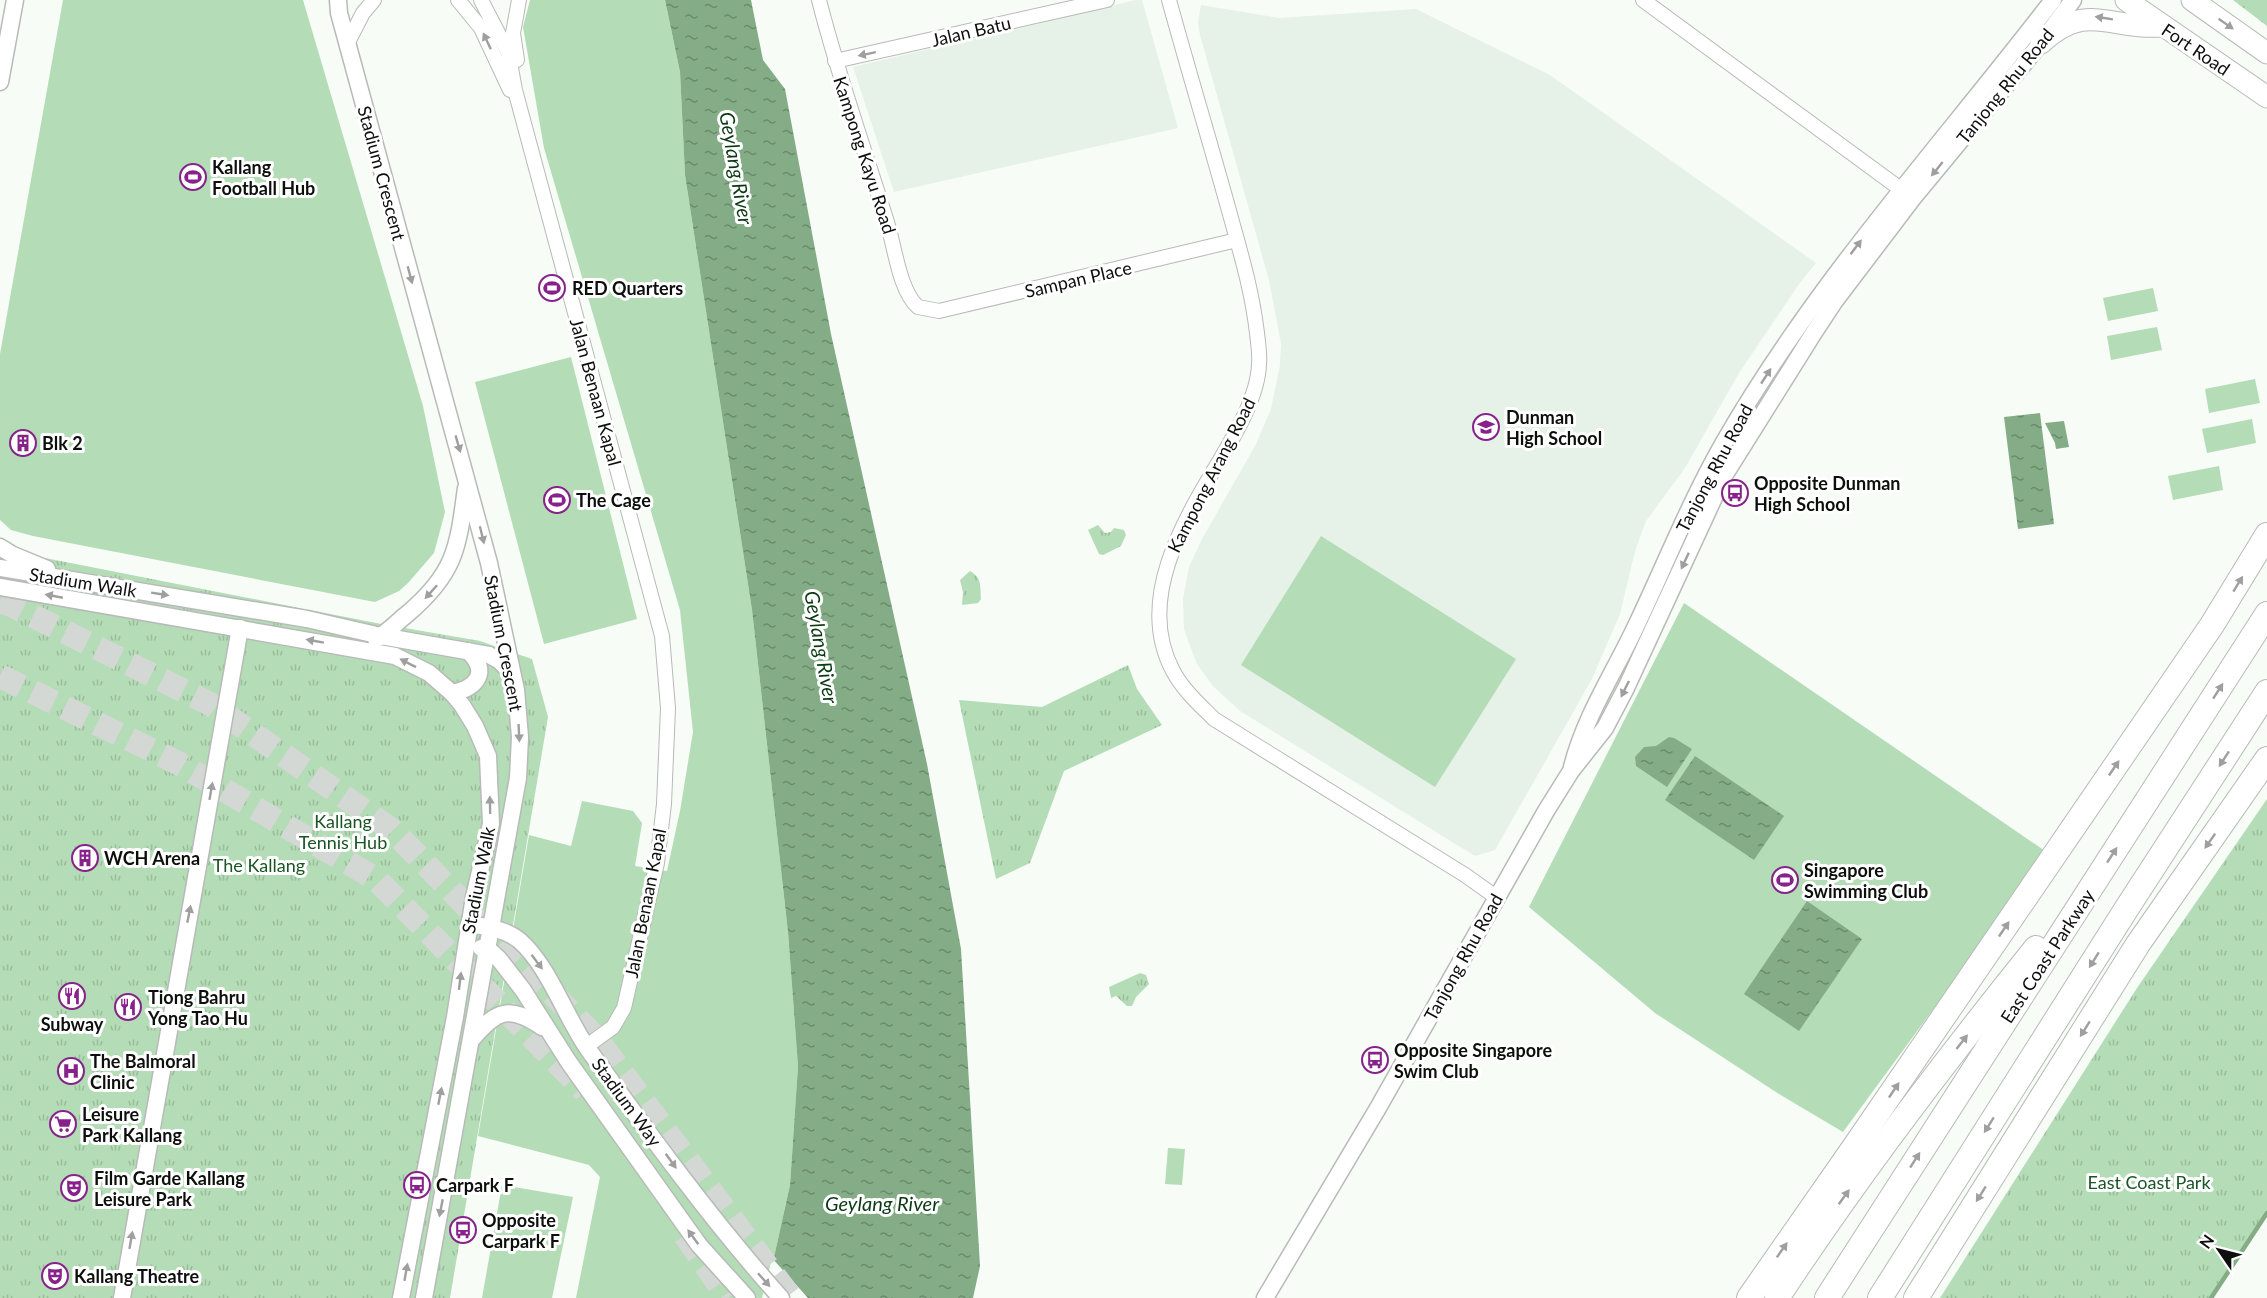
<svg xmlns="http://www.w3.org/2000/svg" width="2267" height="1298" font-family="Lato,sans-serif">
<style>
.built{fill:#e6f1e7}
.grass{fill:#b4dcb6}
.park{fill:url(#park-tufts)}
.water{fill:url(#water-ripples)}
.pier{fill:#f7fcf7}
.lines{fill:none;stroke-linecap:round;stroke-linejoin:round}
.stream{stroke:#84ac86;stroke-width:4.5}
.motorway-tunnel{stroke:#d4d8d4;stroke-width:24;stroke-dasharray:24 12;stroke-linecap:butt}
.minor-casing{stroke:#b7bbb7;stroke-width:16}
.tertiary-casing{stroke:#b7bbb7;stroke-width:19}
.primary-casing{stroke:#b7bbb7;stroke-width:23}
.motorway-casing{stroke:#b7bbb7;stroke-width:26}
.minor{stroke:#fff;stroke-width:14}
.tertiary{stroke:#fff;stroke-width:16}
.primary{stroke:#fff;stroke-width:21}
.motorway{stroke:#fff;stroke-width:24}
.oneway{fill:#9e9f9e}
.labels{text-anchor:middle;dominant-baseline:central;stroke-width:6;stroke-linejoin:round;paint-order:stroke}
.street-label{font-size:18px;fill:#0d0f0d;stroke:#fff}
.poi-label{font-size:18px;font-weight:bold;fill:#0d0f0d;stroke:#fff;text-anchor:start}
.park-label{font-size:18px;fill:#195523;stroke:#fff}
.water-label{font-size:20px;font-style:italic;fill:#0b3913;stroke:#fff}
</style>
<defs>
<pattern id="park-tufts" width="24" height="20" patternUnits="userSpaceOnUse" patternTransform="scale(1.5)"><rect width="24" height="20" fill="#b4dcb6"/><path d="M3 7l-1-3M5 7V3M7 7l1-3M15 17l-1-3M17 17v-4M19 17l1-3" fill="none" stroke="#9abc9b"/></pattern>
<pattern id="water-ripples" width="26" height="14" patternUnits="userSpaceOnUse" patternTransform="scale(1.5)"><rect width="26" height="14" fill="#84ac86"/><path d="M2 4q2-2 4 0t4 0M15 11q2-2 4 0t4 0" fill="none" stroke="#6a8a6c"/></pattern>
</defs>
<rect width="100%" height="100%" fill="#f7fcf7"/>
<!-- built -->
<g class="built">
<polygon points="1136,0 1142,0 1178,128 894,192 853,67"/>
<polygon points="1201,5 1279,18 1416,9 1550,75 1816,263 1799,284 1739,373 1685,468 1646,521 1635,551 1620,614 1592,679 1495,850 1475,856 1240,711 1213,686 1197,664 1190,646 1184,629 1183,598 1189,567 1202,539 1255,446 1271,409 1280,365 1281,344 1269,280 1200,35 1198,22"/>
</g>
<!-- grass -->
<g class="grass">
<polygon points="63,0 303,0 423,406 445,512 434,553 408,583 399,591 375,602 33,536 11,530 0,520 0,354"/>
<polygon points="530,0 665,0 680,72 685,175 752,610 788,932 798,1066 790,1185 765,1298 576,1298 600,1177 589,1165 478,1136 529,835 571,846 582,801 633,811 642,823 635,866 667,871 680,811 693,732 680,610 544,148 523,27"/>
<polygon points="2153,288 2158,311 2108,321 2103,298"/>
<polygon points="2157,327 2162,350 2111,360 2107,336"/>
<polygon points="571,357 637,619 544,644 475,382"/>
<polygon points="2255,379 2260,403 2209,413 2205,389"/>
<polygon points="2252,419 2256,443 2207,453 2202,429"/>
<polygon points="2219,466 2223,490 2173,500 2168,476"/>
<polygon points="1321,536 1516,659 1435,787 1241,665"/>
<polygon points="1684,603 2048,853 1843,1132 1779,1094 1655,1013 1529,907"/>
<polygon points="1168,1148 1185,1149 1182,1185 1165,1184"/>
<polygon points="502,1185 573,1197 552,1298 482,1298"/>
</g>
<!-- park -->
<g class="park">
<polygon points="2233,0 2267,0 2267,26"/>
<polygon points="1098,525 1105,533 1111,532 1114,528 1124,530 1126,535 1121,546 1103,555 1099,554 1088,530"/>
<polygon points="0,543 35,556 376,623 480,641 532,659 548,717 450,1298 0,1298"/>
<path d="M970,571C982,578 980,585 981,599L978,603L962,605L963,592L960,580Z"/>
<polygon points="1128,665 1137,689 1162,725 1064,771 1030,863 996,879 959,700 1042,707"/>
<polygon points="2267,799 2267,1213 2211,1298 1940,1298 2137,988"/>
<polygon points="1140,973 1146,975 1149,984 1136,997 1132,1006 1127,1006 1116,996 1111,998 1109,987"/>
</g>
<!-- water -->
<g class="water">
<polygon points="665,0 751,0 763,60 785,89 831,334 927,764 961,949 980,1266 973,1298 765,1298 790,1185 798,1066 788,932 752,610 685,175 680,72"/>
<polygon points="2040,413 2054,524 2018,529 2004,417"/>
<polygon points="2064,421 2069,447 2056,449 2055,443 2045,423"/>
<polygon points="1669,737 1674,738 1692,749 1667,787 1636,766 1635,757 1644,747 1656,746"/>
<polygon points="1695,756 1784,816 1754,860 1665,800"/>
<polygon points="1807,901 1862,939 1799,1031 1744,994"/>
</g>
<!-- pier -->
<polygon class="pier" points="772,1258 808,1298 762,1298"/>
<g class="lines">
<!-- stream -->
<polyline class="stream" points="2211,1298 2267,1213"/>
<!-- motorway-tunnel -->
<g class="motorway-tunnel">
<polyline points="0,602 9,604 210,704 392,830 595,1037 791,1298"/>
<polyline points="0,676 180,764 376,879 585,1091"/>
<polyline points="685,1235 728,1298"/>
</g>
<defs>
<g id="minor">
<polyline points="458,0 481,28 510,90"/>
<polyline points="481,0 508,52 515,90 662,636 668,708 664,804 657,863 624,1008 613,1027 587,1046"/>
<path d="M819,0C838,75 864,148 887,222C895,247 899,290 918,307L939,311L1237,240"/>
<path d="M1169,0C1189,73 1211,145 1231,218C1242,258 1252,291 1257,333C1258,343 1260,354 1259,364C1258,396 1236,433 1220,460C1184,520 1135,600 1173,671C1183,690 1199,704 1214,719L1465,875L1496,897"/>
<polyline points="1643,0 1910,196"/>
<polyline points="347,44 363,13 374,0"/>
<polyline points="517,60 513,33 519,0"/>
<polyline points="835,61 1107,0"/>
</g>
<g id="tertiary">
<polyline points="338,0 339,13 489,563 516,690 520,737 518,778 424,1298"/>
<polyline points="0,82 15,0"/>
<polyline points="0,547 13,555 47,569"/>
<polyline points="0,568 307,619 381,636 489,655 500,661 512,674"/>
<polyline points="0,587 395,656 429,673 452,693 462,705 475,726 488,756 491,824 474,897 455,1017 401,1298"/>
<path d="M376,639C387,633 396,623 406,615C455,574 458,549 466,488"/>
<path d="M452,693C477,688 490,672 468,651"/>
<path d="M1572,767C1585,716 1614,673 1636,626C1665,565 1690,502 1723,444C1815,283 1941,146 2053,0"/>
<path d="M469,924C487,927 506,929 520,941C548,965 566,1018 588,1049C649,1134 711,1220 781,1298"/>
<polyline points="481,948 488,949 499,959 523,990 568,1061 699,1245 747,1298"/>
<path d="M473,1038C497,1010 509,1005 542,1027"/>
<polyline points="122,1298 240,628"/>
<polyline points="1265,1298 1378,1108 1546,811 1571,771 1605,728 1626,688 1724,476 1813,334 1834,302 1913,198 2041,43 2073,0"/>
</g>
<g id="primary">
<polyline points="2126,0 2267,97"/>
<polyline points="2192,0 2267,53"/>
<path d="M2041,43C2087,0 2110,30 2161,26"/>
</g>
<g id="motorway">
<polyline points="1749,1298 1855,1146 2212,625 2267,535"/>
<path d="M1777,1298C1857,1176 1945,1061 2036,948"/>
<polyline points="1827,1298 2267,614"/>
<polyline points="1880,1298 2125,911 2267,692"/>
<polyline points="1916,1298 2138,944 2267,759"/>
</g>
</defs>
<!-- minor casing -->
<use href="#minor" class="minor-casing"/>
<!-- tertiary casing -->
<use href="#tertiary" class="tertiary-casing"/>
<!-- primary casing -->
<use href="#primary" class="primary-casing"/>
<!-- motorway casing -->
<use href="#motorway" class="motorway-casing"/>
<!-- minor -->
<use href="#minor" class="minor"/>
<!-- tertiary -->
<use href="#tertiary" class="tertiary"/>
<!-- primary -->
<use href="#primary" class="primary"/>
<!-- motorway -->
<use href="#motorway" class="motorway"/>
</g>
<!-- one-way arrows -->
<defs><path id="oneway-solid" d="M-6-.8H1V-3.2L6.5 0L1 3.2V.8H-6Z" transform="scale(1.5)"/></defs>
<g class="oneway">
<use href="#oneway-solid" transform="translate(2104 18) rotate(-171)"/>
<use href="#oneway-solid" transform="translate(2226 24) rotate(35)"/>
<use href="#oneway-solid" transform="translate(487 41) rotate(-115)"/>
<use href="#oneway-solid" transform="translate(867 54) rotate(168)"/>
<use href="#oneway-solid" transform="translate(1937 169) rotate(129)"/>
<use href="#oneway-solid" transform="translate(1856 247) rotate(-53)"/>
<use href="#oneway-solid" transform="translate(410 275) rotate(75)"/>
<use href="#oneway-solid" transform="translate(1766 376) rotate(-57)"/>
<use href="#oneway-solid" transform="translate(458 444) rotate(74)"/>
<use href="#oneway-solid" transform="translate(482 535) rotate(76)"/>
<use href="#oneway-solid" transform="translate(1685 561) rotate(115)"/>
<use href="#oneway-solid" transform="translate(2238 584) rotate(-59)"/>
<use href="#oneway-solid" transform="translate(431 592) rotate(132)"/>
<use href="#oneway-solid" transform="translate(160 594) rotate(9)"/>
<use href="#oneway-solid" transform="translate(54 596) rotate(-169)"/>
<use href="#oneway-solid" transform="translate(315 641) rotate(-170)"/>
<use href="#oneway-solid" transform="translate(408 663) rotate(-153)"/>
<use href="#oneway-solid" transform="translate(1625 689) rotate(116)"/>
<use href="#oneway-solid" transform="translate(2218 691) rotate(-57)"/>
<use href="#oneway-solid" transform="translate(519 733) rotate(87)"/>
<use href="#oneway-solid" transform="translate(2224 759) rotate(123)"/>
<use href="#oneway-solid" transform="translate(2114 768) rotate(-56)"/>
<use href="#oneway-solid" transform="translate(211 791) rotate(-80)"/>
<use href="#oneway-solid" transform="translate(490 805) rotate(-91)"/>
<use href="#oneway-solid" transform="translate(2210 841) rotate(125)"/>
<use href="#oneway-solid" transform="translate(2112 855) rotate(-57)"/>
<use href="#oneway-solid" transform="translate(189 914) rotate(-79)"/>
<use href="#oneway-solid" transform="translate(2004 929) rotate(-56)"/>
<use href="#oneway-solid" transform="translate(2094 960) rotate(122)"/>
<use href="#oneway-solid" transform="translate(537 962) rotate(53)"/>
<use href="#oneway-solid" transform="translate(460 981) rotate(-83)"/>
<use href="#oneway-solid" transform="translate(2085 1029) rotate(122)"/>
<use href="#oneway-solid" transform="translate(1962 1042) rotate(-52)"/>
<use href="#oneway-solid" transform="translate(1894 1090) rotate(-56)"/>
<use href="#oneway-solid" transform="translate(440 1096) rotate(-79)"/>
<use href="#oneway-solid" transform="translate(1989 1125) rotate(122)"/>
<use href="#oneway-solid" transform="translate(1915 1160) rotate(-57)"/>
<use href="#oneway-solid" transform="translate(671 1161) rotate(54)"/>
<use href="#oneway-solid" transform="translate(1981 1194) rotate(122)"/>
<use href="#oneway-solid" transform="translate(1844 1197) rotate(-54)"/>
<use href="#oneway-solid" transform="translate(441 1208) rotate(101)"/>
<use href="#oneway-solid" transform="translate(693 1237) rotate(-126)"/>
<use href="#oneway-solid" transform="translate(131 1240) rotate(-80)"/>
<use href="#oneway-solid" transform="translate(1782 1250) rotate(-55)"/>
<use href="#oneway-solid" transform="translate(406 1272) rotate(-80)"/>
<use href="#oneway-solid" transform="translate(764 1280) rotate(48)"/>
</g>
<!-- icons -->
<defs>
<symbol id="stadium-ring" viewBox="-11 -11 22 22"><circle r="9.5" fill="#fff" stroke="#86228a" stroke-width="1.5"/><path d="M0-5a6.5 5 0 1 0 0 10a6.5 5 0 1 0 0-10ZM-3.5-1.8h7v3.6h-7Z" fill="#86228a"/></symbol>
<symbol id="school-ring" viewBox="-11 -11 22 22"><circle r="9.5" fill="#fff" stroke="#86228a" stroke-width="1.5"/><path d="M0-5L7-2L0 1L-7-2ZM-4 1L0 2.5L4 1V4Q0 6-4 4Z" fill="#86228a"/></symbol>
<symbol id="building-ring" viewBox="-11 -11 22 22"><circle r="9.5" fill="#fff" stroke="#86228a" stroke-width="1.5"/><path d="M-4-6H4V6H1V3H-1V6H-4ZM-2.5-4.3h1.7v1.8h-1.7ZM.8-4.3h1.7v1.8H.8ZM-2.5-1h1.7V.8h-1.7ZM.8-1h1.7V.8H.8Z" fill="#86228a"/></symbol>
<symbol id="bus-ring" viewBox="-11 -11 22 22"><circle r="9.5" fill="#fff" stroke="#86228a" stroke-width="1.5"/><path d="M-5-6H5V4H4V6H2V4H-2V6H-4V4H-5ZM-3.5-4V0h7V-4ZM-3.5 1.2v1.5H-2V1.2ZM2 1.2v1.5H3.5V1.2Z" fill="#86228a"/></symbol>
<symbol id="restaurant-ring" viewBox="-11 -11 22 22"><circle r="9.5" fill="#fff" stroke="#86228a" stroke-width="1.5"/><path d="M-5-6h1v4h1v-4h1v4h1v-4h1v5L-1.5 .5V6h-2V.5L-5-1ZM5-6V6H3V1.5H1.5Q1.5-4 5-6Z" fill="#86228a"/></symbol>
<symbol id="hospital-ring" viewBox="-11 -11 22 22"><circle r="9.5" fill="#fff" stroke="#86228a" stroke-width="1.5"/><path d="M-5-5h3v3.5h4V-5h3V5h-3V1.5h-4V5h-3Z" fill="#86228a"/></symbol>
<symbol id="supermarket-ring" viewBox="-11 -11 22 22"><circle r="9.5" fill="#fff" stroke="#86228a" stroke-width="1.5"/><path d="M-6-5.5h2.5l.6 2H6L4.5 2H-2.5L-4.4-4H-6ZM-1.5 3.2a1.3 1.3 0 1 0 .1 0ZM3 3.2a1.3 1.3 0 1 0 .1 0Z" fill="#86228a"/></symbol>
<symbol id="theatre-ring" viewBox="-11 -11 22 22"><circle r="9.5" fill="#fff" stroke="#86228a" stroke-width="1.5"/><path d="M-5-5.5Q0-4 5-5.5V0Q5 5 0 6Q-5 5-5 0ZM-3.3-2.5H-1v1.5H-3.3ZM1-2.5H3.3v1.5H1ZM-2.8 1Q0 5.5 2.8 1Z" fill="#86228a"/></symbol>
</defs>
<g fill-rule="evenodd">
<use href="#stadium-ring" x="178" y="162" width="30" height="30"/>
<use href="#stadium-ring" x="537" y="273" width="30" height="30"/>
<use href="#school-ring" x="1471" y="412" width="30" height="30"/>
<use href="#building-ring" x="8" y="428" width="30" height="30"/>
<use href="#bus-ring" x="1720" y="478" width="30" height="30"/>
<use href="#stadium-ring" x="542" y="485" width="30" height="30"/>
<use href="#building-ring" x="70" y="843" width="30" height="30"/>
<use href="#stadium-ring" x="1770" y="865" width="30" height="30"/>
<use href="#restaurant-ring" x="57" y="981" width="30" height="30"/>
<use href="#restaurant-ring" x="113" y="992" width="30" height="30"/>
<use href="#bus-ring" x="1360" y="1045" width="30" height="30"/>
<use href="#hospital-ring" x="56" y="1056" width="30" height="30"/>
<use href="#supermarket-ring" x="48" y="1109" width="30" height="30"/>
<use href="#bus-ring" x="402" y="1170" width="30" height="30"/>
<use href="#theatre-ring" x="59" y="1173" width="30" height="30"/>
<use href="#bus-ring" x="448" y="1215" width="30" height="30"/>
<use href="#theatre-ring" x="40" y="1261" width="30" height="30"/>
</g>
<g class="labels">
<!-- street labels -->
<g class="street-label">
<text transform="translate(971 31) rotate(-13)">Jalan Batu</text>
<text transform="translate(2196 49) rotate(34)">Fort Road</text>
<text transform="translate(2005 86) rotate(-51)">Tanjong Rhu Road</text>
<text transform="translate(865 155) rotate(72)">Kampong Kayu Road</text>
<text transform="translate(382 173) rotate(75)">Stadium Crescent</text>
<text transform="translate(1078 279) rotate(-13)">Sampan Place</text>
<text transform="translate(596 392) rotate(75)">Jalan Benaan Kapal</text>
<text transform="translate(1714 468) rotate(-62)">Tanjong Rhu Road</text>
<text transform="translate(1211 475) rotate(-63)">Kampong Arang Road</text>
<text transform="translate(83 582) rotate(9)">Stadium Walk</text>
<text transform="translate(504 643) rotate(79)">Stadium Crescent</text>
<text transform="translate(478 880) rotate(-79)">Stadium Walk</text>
<text transform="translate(645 903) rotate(-79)">Jalan Benaan Kapal</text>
<text transform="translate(2047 956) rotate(-57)">East Coast Parkway</text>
<text transform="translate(1463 957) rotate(-61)">Tanjong Rhu Road</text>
<text transform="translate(627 1102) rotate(54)">Stadium Way</text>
</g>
<!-- poi labels -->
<g class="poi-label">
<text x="212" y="167">Kallang<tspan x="212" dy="21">Football Hub</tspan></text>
<text x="572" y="288">RED Quarters</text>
<text x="1506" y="417">Dunman<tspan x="1506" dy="21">High School</tspan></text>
<text x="42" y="443">Blk 2</text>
<text x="1754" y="483">Opposite Dunman<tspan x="1754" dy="21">High School</tspan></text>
<text x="576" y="500">The Cage</text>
<text x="104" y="858">WCH Arena</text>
<text x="1804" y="870">Singapore<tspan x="1804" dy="21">Swimming Club</tspan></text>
<text x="148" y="997">Tiong Bahru<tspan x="148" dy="21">Yong Tao Hu</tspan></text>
<text x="72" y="1024" text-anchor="middle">Subway</text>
<text x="1394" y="1050">Opposite Singapore<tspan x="1394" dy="21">Swim Club</tspan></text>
<text x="90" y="1061">The Balmoral<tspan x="90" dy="21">Clinic</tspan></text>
<text x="82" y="1114">Leisure<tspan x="82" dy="21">Park Kallang</tspan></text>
<text x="94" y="1178">Film Garde Kallang<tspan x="94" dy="21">Leisure Park</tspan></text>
<text x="436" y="1185">Carpark F</text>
<text x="482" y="1220">Opposite<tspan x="482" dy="21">Carpark F</tspan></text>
<text x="74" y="1276">Kallang Theatre</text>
</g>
<!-- park labels -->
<g class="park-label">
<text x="343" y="821">Kallang<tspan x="343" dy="21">Tennis Hub</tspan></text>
<text x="259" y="865">The Kallang</text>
<text x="2149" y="1182">East Coast Park</text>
</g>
<!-- water labels -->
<g class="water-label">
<text transform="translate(737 168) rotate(80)">Geylang River</text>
<text transform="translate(822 647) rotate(80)">Geylang River</text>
<text x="882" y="1203">Geylang River</text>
</g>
</g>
<!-- north arrow -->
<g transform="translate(2219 1250) rotate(305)" stroke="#ffffff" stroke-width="4.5" paint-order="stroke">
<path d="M0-4.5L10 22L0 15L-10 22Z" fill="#0d0f0d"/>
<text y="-9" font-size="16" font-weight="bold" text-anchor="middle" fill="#0d0f0d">N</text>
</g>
</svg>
